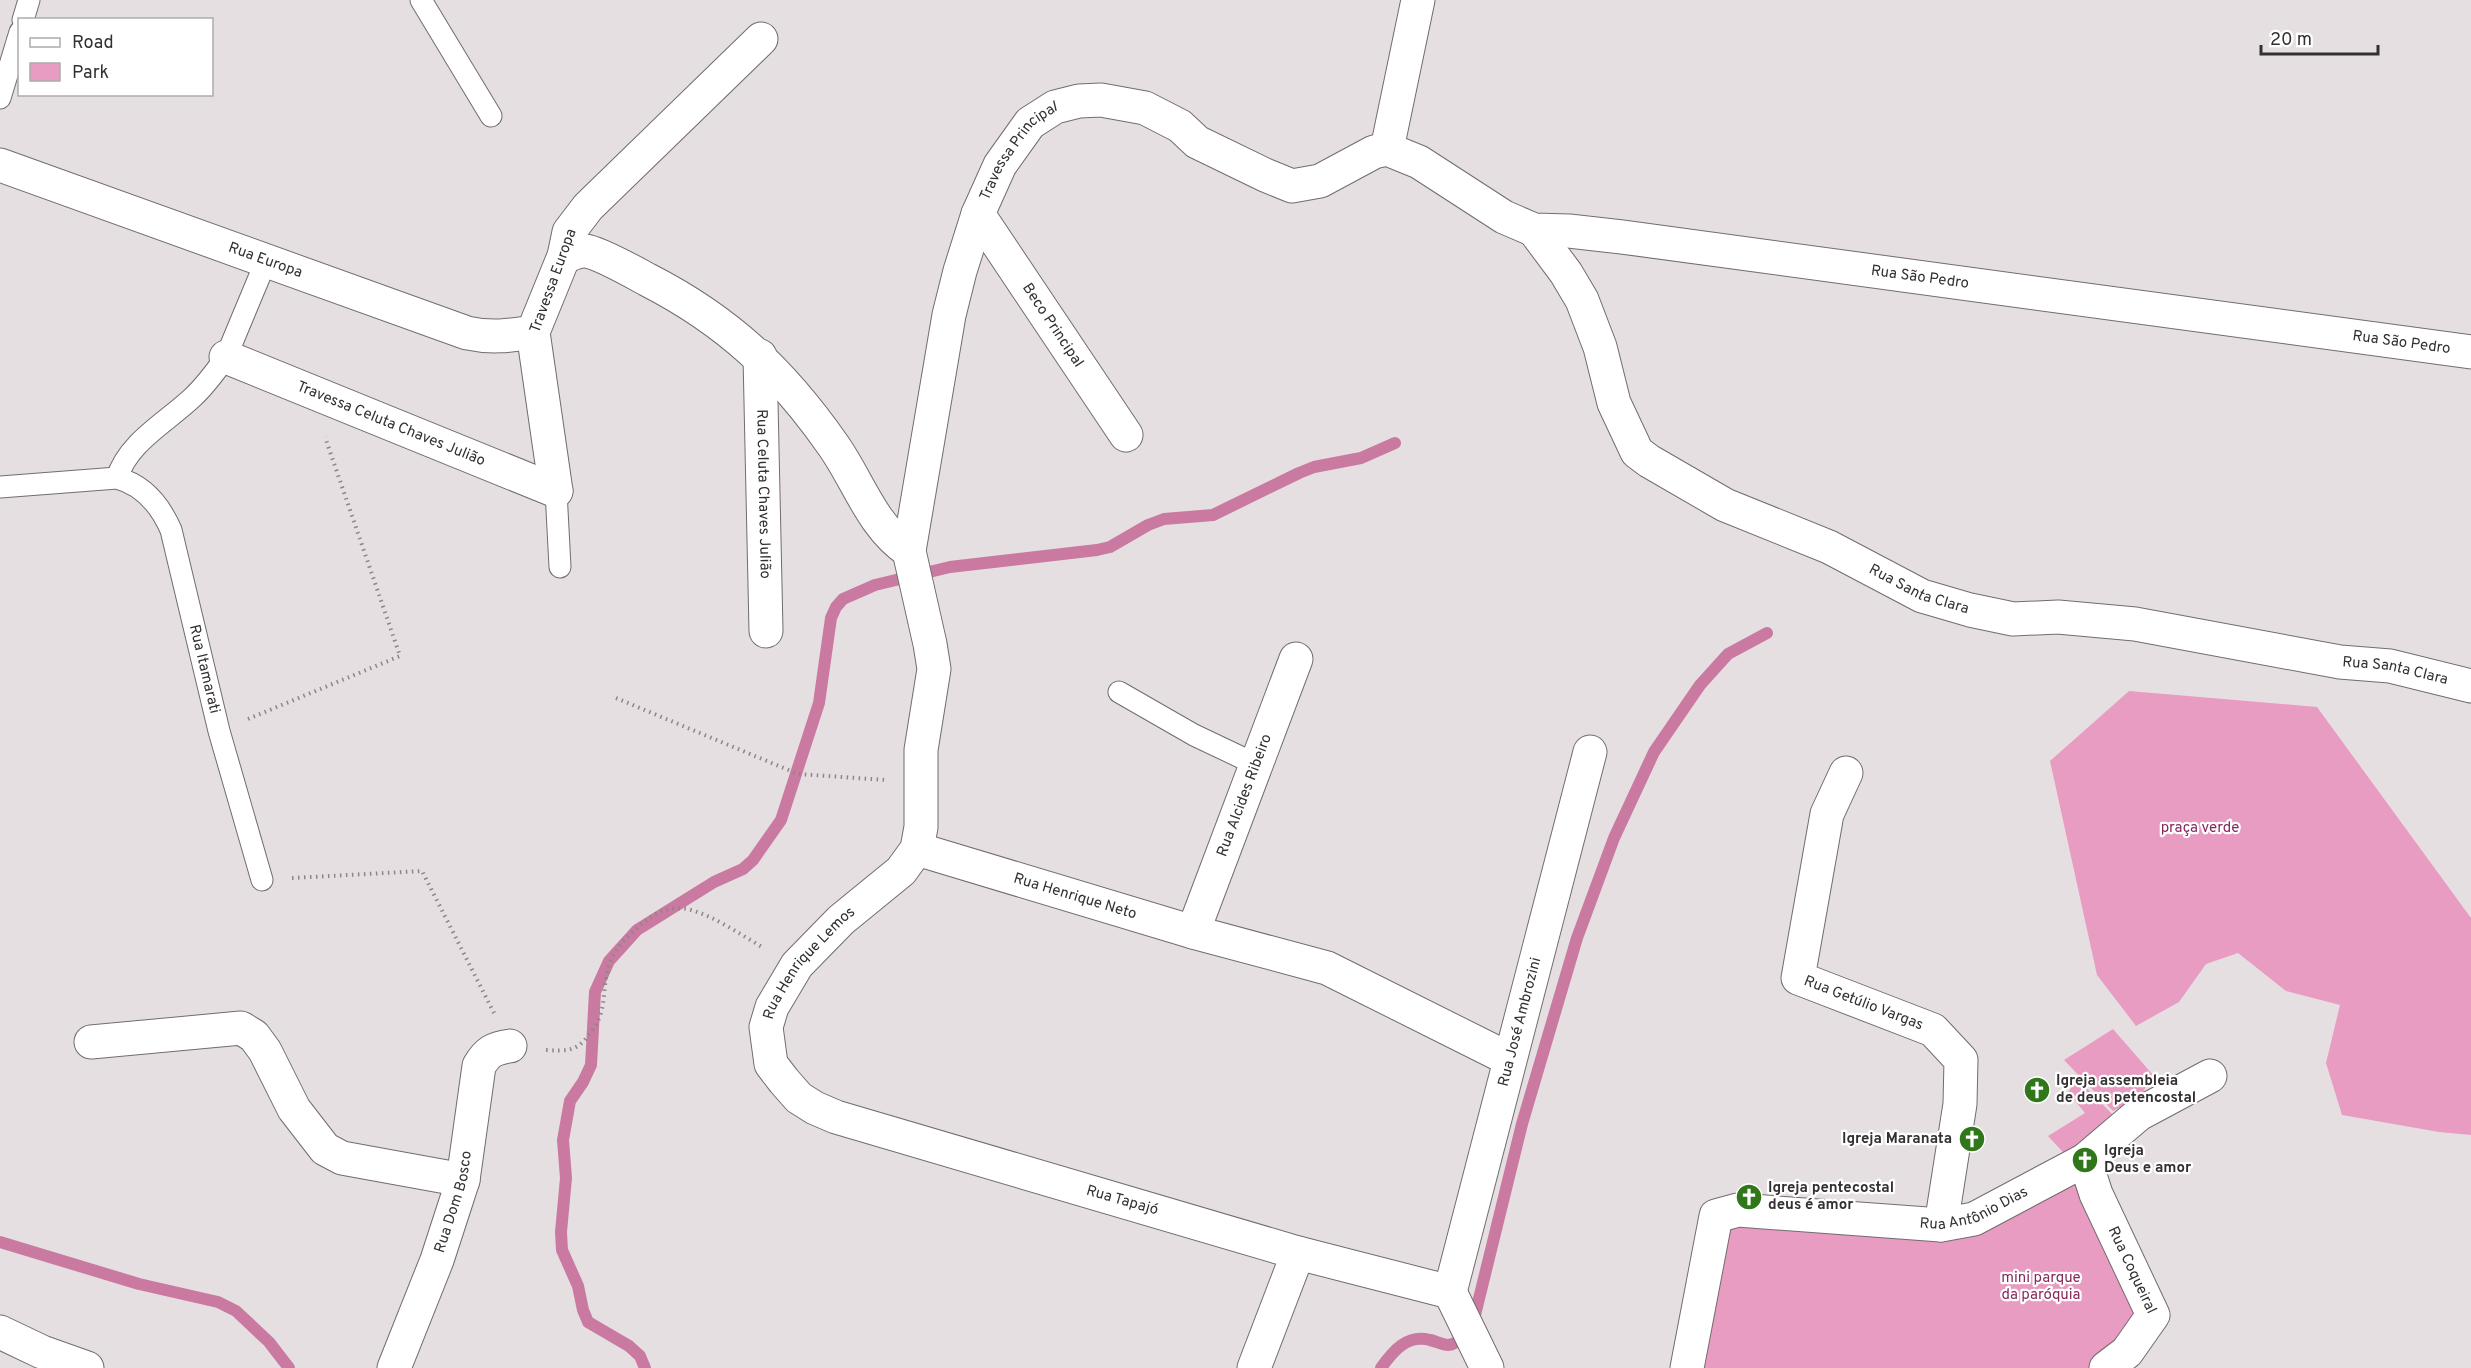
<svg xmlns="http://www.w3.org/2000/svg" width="2471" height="1368" font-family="Overpass,sans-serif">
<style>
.green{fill:#e99cc1}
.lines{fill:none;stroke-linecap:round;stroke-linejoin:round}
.stream{stroke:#ca7aa1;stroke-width:12}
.service-casing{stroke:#726c6f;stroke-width:23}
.minor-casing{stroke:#726c6f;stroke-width:35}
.path{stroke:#8b8688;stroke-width:4;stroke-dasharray:1.5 4.5;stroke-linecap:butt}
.service{stroke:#fff;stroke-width:21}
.minor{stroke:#fff;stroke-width:33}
.labels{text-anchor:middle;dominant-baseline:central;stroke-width:4.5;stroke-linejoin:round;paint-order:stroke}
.street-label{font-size:15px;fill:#333031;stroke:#fff}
.park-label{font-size:15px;fill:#86275d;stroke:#fff}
.poi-label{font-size:15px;font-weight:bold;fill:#333031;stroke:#fff;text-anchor:start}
</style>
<rect width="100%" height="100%" fill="#e6dfe2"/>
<!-- green -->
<g class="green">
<polygon points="2129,691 2317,707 2471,918 2471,1135 2439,1132 2342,1115 2326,1063 2340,1005 2286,991 2238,953 2206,964 2179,1002 2136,1026 2097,975 2050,761"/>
<polygon points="2113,1029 2153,1075 2140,1097 2113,1111 2064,1060"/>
<polygon points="2078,1079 2113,1115 2071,1161 2048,1136 2085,1113 2068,1092"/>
<polygon points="2081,1175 2143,1313 2123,1346 2089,1368 1696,1368 1726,1224 1977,1228"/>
</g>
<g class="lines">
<!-- stream -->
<g class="stream">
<polyline points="0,1242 139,1284 218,1302 236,1311 269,1342 289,1368"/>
<polyline points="645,1368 640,1356 629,1346 588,1322 583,1310 578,1286 562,1250 561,1232 566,1178 563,1140 570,1101 583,1082 591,1065 595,992 609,961 637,930 714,882 743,869 753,860 781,820 819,703 831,618 836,607 843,599 875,585 950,567 1097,550 1110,547 1148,525 1164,519 1213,515 1299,473 1314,467 1361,458 1395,443"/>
<path d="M1381,1368C1393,1351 1407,1334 1430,1340C1435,1341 1443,1345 1448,1345C1461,1344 1468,1328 1474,1319L1522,1124L1577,938L1614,838L1654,752L1700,685L1728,654L1767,633"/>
</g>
<defs>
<g id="service">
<polyline points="421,0 491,116"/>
<polyline points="23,20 29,0"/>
<polyline points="0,98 20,32"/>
<path d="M117,478C128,442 167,422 193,397C206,385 216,371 226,357L266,261"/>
<path id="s1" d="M0,487L117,478C144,485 160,505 171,530L219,731L262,880"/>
<polyline points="556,491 560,567"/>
<polyline points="1119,692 1194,735 1255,764"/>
</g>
<g id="minor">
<polyline points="1387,149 1418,0"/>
<path id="s2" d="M0,165L467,333C490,338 509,336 533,332"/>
<path id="s3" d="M978,214L1126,435"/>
<path id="s4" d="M1534,230L1566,273L1582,300L1600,347L1614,403L1637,452L1649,461L1725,505L1829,547L1922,596L1970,610L2013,619L2058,617L2135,624L2340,662L2390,666L2471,686"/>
<path d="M564,256C571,255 580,250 586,251C600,253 635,273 648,280C728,321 782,372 833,445C858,480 872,527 909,551"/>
<path id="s5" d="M760,356L766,631"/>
<path id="s6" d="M226,357L556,491"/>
<polyline points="556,491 533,332 564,256 569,232 588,207 761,39"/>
<path id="s7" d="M1846,773L1827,814L1798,978L1933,1030L1961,1060L1960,1104L1941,1225"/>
<path id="s8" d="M917,849L1193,932L1327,968L1509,1059"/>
<path id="s9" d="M1193,932L1296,659"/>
<polyline points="91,1042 241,1028 254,1036 265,1051 294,1109 325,1149 342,1158 463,1180"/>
<path id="s10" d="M2085,1160L2096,1194L2153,1315L2127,1352L2106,1368"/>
<path id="s11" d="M1450,1292L1298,1253L836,1117L815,1108L799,1098L784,1081L771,1064L766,1027L772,1007L797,965L841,920L901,871L917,849L921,827V750L934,669L930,644L909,551L949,315L960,271L978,214L1000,165L1030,123L1055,107L1079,101L1101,100L1145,108L1180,126L1197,142L1265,175L1292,186L1320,181L1374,152L1387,149L1419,162L1504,217L1534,230L1569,231L1622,237L2471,352"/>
<path id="s12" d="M1450,1292L1590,752"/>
<polyline points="1450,1292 1487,1368"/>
<polyline points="0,1332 42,1352 87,1368"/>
<path id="s13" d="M394,1368L437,1260L463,1180L479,1066C487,1052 494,1048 510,1046"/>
<polyline points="1254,1368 1298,1253"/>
<path id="s14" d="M1687,1368L1716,1216L1738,1210L1941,1225L1974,1219L2085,1160L2139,1114L2210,1076"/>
</g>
</defs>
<!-- service casing -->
<use href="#service" class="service-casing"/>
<!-- minor casing -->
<use href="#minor" class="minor-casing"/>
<!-- path -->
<g class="path">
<polyline points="616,698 798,774 886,780"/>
<polyline points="248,719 400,656 325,437"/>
<polyline points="292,878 422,871 494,1013"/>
<path d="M546,1050C564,1051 576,1052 587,1037C611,1010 599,990 611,960C618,944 631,933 644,922C657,911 674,905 691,910C716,917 741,935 764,948"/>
</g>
<!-- service -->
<use href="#service" class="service"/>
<!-- minor -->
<use href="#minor" class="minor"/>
</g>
<!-- icons -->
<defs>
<symbol id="church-disc" viewBox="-11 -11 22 22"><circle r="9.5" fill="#30771a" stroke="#fff"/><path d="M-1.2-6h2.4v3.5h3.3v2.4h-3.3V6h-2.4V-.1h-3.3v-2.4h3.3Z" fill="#fff"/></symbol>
</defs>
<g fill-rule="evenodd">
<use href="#church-disc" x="2022" y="1075" width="30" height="30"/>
<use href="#church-disc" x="1957" y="1124" width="30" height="30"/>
<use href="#church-disc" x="2070" y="1145" width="30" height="30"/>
<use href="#church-disc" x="1734" y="1182" width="30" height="30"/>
</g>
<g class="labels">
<!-- street labels -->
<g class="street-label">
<text stroke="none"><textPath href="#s11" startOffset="1722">Travessa Principal</textPath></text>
<text stroke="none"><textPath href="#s2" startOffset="282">Rua Europa</textPath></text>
<text stroke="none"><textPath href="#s11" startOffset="2700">Rua São Pedro</textPath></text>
<text transform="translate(554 281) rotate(-70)">Travessa Europa</text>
<text stroke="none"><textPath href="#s3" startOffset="134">Beco Principal</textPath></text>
<text stroke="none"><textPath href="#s11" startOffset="3186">Rua São Pedro</textPath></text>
<text stroke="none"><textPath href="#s6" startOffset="178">Travessa Celuta Chaves Julião</textPath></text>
<text stroke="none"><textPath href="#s5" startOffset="138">Rua Celuta Chaves Julião</textPath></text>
<text stroke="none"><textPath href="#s4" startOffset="562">Rua Santa Clara</textPath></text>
<text stroke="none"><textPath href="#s1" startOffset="338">Rua Itamarati</textPath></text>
<text stroke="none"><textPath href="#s4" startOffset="1048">Rua Santa Clara</textPath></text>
<text stroke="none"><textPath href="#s9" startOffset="146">Rua Alcides Ribeiro</textPath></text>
<text stroke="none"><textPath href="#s8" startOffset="165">Rua Henrique Neto</textPath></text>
<text stroke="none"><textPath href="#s11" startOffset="840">Rua Henrique Lemos</textPath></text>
<text stroke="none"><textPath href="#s7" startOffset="282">Rua Getúlio Vargas</textPath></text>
<text stroke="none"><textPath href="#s12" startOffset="279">Rua José Ambrozini</textPath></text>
<text stroke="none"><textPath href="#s13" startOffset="177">Rua Dom Bosco</textPath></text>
<text transform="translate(1122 1201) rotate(16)">Rua Tapajó</text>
<text stroke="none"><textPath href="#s14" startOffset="417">Rua Antônio Dias</textPath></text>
<text stroke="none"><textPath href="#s10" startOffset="120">Rua Coqueiral</textPath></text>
</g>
<!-- park labels -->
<g class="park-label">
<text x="2200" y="828">praça verde</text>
<text x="2041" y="1278">mini parque<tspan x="2041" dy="17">da paróquia</tspan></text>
</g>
<!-- poi labels -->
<g class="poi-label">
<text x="2056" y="1081">Igreja assembleia<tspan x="2056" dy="17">de deus petencostal</tspan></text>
<text x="1952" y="1139" text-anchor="end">Igreja Maranata</text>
<text x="2104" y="1151">Igreja<tspan x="2104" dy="17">Deus e amor</tspan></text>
<text x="1768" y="1188">Igreja pentecostal<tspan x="1768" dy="17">deus é amor</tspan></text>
</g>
</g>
<!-- legend -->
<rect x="18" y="18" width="195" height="78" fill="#ffffff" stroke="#adacad" stroke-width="1.5"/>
<rect x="30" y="38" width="30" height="9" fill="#ffffff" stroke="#adacad" stroke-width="1.5"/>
<text x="72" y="48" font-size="18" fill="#333031">Road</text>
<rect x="30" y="63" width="30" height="18" fill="#e99cc1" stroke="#adacad" stroke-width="1.5"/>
<text x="72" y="78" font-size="18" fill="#333031">Park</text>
<!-- scale -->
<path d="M2261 45v9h117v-9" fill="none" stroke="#333031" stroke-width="3"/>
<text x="2270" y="45" font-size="18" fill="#333031" stroke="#ffffff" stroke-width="4.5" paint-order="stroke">20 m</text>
</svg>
